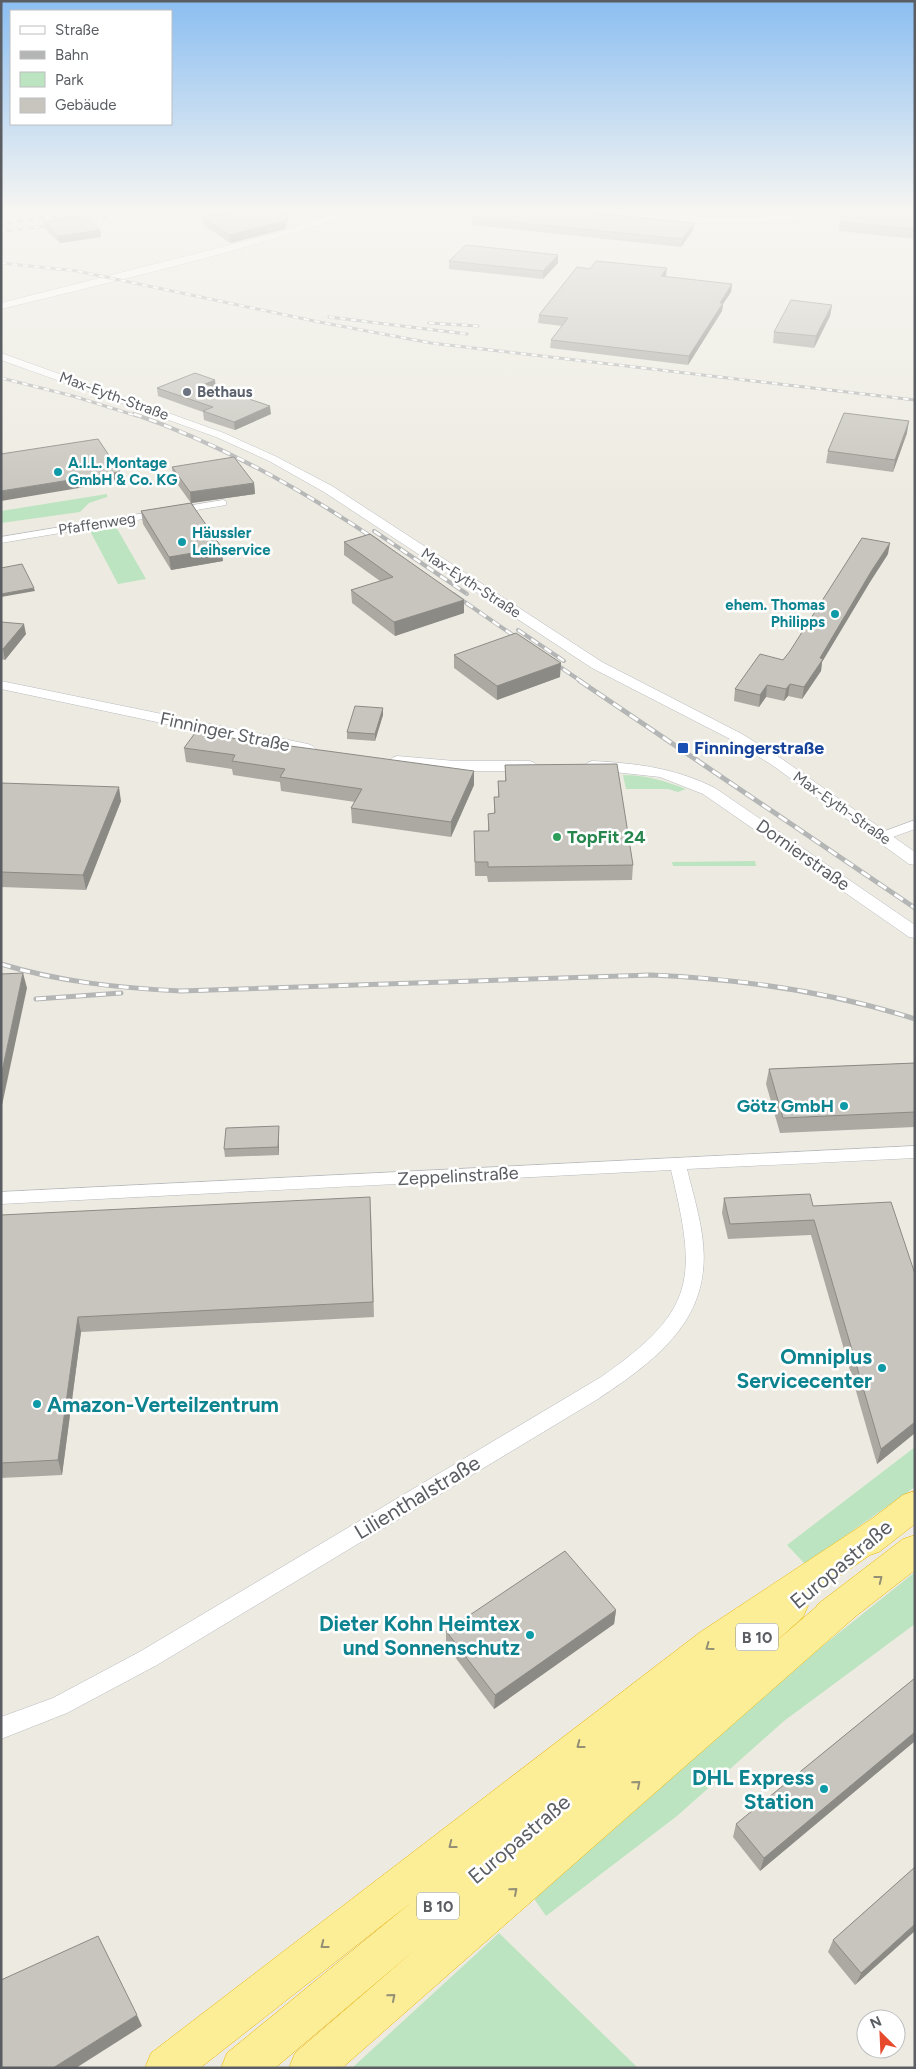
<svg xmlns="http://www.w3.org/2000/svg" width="916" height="2069" font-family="Figtree,sans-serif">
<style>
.green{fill:#bde4c0}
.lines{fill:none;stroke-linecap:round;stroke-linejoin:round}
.minor-casing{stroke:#b7b9be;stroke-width:1}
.tertiary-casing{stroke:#b7b9be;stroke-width:1}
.secondary-casing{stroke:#b7bac0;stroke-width:1}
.trunk-casing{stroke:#ebb303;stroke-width:1}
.minor{fill:#fff;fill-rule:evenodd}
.tertiary{fill:#fff;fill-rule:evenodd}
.secondary{fill:#fff;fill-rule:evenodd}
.trunk{fill:#fcee97;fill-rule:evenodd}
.rail-far2-casing{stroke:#b4b5b5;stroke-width:3}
.rail-far1-casing{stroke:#b4b5b5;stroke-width:4}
.rail-casing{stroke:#b4b5b5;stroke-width:5}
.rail-far2{stroke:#fff;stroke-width:2;stroke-dasharray:5.5;stroke-linecap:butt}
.rail-far1{stroke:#fff;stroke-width:2.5;stroke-dasharray:8;stroke-linecap:butt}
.rail{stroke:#fff;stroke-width:3;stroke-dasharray:10;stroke-linecap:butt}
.wall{fill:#aca9a3}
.shaded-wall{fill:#8c8a85}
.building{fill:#c8c5be;stroke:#8c8a85}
.oneway{stroke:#939075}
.worship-dot{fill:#6b7280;stroke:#fff;stroke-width:2}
.culture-dot{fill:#0f9aa8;stroke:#fff;stroke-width:2}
.transit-dot{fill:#1a4fb4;stroke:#fff;stroke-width:2}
.leisure-dot{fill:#2e9e5b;stroke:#fff;stroke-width:2}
.labels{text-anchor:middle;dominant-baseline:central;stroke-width:5;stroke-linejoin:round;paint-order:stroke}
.far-worship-label{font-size:15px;font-weight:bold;fill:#5b616d;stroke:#fff;text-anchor:start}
.far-street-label{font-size:15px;fill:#5a5d62;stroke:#fff}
.far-culture-label{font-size:15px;font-weight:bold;fill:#0d838f;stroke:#fff;text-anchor:start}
.shield{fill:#fff;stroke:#8c8e91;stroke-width:1}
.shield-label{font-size:16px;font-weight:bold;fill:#5a5d62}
.street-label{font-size:18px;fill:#5a5d62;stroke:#fff}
.transit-label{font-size:18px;font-weight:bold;fill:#164399;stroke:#fff;text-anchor:start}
.leisure-label{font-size:18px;font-weight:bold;fill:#27864d;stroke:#fff;text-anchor:start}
.culture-label{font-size:18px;font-weight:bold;fill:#0d838f;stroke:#fff;text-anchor:end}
.near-culture-label{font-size:21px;font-weight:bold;fill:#0d838f;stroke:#fff;text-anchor:end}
.near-street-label{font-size:21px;fill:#5a5d62;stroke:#fff}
</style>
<rect width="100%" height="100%" fill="#edebe1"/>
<!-- green -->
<g class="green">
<polygon points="107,494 107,497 89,503 80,512 1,523 1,511"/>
<polygon points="115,524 115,525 146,579 118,584 89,529"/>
<path d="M623,775C646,775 665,781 686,789L678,792L668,789H626Z"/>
<polygon points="755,861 756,866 673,866 672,862"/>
<polygon points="915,1447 915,1487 805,1564 787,1545"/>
<polygon points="915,1572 915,1624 784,1721 677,1816 546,1916 530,1893 775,1684"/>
<polygon points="499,1933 638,2068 352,2068"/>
</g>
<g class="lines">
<defs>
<g id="minor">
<polygon points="223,500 226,501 226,505 1,543 1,537"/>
<polygon points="915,820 915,829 882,841 875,837 877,834"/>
<path d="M915,1146V1158L687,1169C695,1202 707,1238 703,1271C697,1332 644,1368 598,1399L157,1665L67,1713L1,1739V1717L53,1698L141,1651L601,1377C697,1310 697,1279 671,1170L1,1204V1192Z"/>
</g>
<g id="tertiary">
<path d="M583,211L739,218L834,211C828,216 817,216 809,217C736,230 660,221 587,214Z"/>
<polygon points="1,353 224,433 277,457 332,486 602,662 742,734 782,759 915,852 915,865 909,864 772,765 732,740 592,668 324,492 269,461 216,437 1,360"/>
<polygon points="1,681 308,744 313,746 316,749 313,752 308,754 1,689"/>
<polygon points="397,756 455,761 530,761 535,763 538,766 535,769 530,771 455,771 392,764 389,761 392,758"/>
<path d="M592,761C636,763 675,768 715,788L915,925V938L909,937L703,794L660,777L587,769L584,766L587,763Z"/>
</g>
<path id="secondary" d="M341,211H377C372,215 353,214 344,217C232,254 116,281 1,309V303L281,232Z"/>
<polygon id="trunk" points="915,1491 915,1524 879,1552 870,1555 805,1600 808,1606 803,1617 772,1645 816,1607 818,1604 903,1539 915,1535 915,1570 856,1616 342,2068 289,2068 295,2053 416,1949 275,2068 221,2068 227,2053 413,1901 200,2068 145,2068 151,2053 699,1633 873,1518 903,1495"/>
</defs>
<!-- minor casing -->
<use href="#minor" class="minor-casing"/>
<!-- tertiary casing -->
<use href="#tertiary" class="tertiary-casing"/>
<!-- secondary casing -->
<use href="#secondary" class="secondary-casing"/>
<!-- trunk casing -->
<use href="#trunk" class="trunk-casing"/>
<!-- minor -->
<use href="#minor" class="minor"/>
<!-- tertiary -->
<use href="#tertiary" class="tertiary"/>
<!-- secondary -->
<use href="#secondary" class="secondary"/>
<!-- trunk -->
<use href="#trunk" class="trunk"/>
<defs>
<g id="rail-far2">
<polyline points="46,219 97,211"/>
<polyline points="76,222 152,211"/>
<polyline points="1,224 53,216"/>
<polyline points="1,232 58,224"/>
<polyline points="1,263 77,271 314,321 431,343 915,400"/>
<polyline points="329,317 467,334"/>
<polyline points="429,323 478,326"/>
<polyline points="1,378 73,396 137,416"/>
</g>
<g id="rail-far1">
<path d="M134,414C221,444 303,490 379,542"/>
<polyline points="374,531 467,594"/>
<polyline points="453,594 523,642"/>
<polyline points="518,630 564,661"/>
<polyline points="550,660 582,682"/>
</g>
<g id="rail">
<polyline points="580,681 915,908"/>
<path d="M1,964C60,982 120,988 181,991L651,975C742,979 828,991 915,1019"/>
<polyline points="36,999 121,993"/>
</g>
</defs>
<!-- rail-far2 casing -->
<use href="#rail-far2" class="rail-far2-casing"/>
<!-- rail-far1 casing -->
<use href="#rail-far1" class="rail-far1-casing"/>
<!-- rail casing -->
<use href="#rail" class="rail-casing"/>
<!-- rail-far2 -->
<use href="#rail-far2" class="rail-far2"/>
<!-- rail-far1 -->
<use href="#rail-far1" class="rail-far1"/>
<!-- rail -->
<use href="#rail" class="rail"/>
</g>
<!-- wall -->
<g class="wall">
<polygon points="247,211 290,211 290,212 285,229 230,243 203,225 202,217"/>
<polygon points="915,211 915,239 839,231 840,222"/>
<polygon points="472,218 694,223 693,230 681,247 472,225"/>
<polygon points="44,222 100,230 101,237 60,243 45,229"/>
<polygon points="558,255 558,263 543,279 449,269 449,261"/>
<polygon points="666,277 732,284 731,292 723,304 722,311 688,365 550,348 551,340 562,326 538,323 539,315"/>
<polygon points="832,305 830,316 814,348 773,343 774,332"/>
<polygon points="216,387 236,393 236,395 271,414 235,430 204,420 203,412 158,396 157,388"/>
<polygon points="907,433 893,472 826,463 828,451"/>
<polygon points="172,467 254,483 255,494 192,503 223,561 171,570 143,524 141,511 191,503 173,478"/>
<polygon points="344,542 464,613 395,636 352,603 351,590 380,581 344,555"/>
<polygon points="888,554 870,582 822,662 821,671 802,699 788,696 784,701 766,697 759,707 734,701 735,689 783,660"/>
<polygon points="1,622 26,634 5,660 1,659"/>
<polygon points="454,655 560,677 497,700 454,668"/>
<polygon points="383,715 375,741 347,739 347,732"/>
<polygon points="184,748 474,771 474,785 451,837 352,823 351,808 355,802 281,791 280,782 233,775 232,769 186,762"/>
<polygon points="505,765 633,865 632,880 488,882 487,876 475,876 474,831 488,831 488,814 494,813 494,797 498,797 498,781 505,781"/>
<polygon points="1,783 121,801 86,890 1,887"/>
<polygon points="915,1063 915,1127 780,1133 766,1084 769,1069"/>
<polygon points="279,1134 279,1155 225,1157 224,1149"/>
<polygon points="724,1198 813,1206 915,1433 877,1464 811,1235 728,1239 722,1213"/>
<polygon points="371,1212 374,1317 81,1332 62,1475 1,1478 1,1215"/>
<polygon points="616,1610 614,1624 494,1709 446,1645 446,1631"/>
<polygon points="915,1678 915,1741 760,1871 733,1837 736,1824"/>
<polygon points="915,1867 855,1985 828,1952 833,1940"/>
</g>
<!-- shaded-wall -->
<g class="shaded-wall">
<polygon points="288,211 290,211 290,212 285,229 230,243 229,235"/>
<polygon points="694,223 693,230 681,247 682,239"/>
<polygon points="100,230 101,237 60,243 58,236"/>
<polygon points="558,255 558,263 543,279 543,271"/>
<polygon points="667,268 666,276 660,284 661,276"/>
<polygon points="732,284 731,292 723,304 722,311 688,365 689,356 720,303"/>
<polygon points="832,305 830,316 814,348 816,336"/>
<polygon points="215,380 216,388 205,384"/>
<polygon points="270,406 271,414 235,430 234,422"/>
<polygon points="909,421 907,433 893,472 895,460"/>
<polygon points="120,472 121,481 1,501 1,491"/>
<polygon points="254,483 255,494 191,503 190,492"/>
<polygon points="890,543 888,554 870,582 822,662 821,671 802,699 804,687 820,658 872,570"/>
<polygon points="222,548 223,561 171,570 169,557"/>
<polygon points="34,588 35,591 1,597 1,594"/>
<polygon points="464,600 464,613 395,636 394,622"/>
<polygon points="24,624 26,634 5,660 3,649"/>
<polygon points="561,663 560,677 497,700 497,686"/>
<polygon points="790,684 788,696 784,701 786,689"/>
<polygon points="767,685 766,697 759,707 760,695"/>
<polygon points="383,708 383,715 375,741 375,734"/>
<polygon points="474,771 474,785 451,837 451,822"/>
<polygon points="119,787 121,801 86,890 83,875"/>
<polygon points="23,973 27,988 1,1110 1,1076"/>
<polygon points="279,1126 279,1155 278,1147"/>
<polygon points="78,1317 81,1332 62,1475 58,1460"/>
<polygon points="915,1422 915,1433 877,1464 881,1449"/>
<polygon points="616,1610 614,1624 494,1709 495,1695"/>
<polygon points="915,1732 915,1741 760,1871 764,1858"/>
<polygon points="915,1924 915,1931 855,1985 861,1973"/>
<polygon points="137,2015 142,2026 76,2068 53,2068"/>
</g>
<!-- building -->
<g class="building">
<polygon points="247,211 288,211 285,221 229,235 202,217"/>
<polygon points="479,211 575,211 694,223 682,239 472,218"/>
<polygon points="846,211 915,211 915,229 840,222"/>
<polygon points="85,216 100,230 58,236 44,222"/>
<polygon points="466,245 558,255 543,271 449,261"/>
<polygon points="596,261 667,268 661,276 732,284 720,303 723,303 689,356 551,340 568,318 539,315 577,267 590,269"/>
<polygon points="791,300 832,305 816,336 774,332"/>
<polygon points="195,373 215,380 205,384 236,393 234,394 270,406 234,422 203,411 213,407 157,388"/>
<polygon points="844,413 909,421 895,460 828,451"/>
<polygon points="98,439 120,472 1,491 1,454"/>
<polygon points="234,457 254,483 190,492 172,467"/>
<polygon points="191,503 222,548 169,557 141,511"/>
<polygon points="370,534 464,600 394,622 351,590 393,577 344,542"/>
<polygon points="862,538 890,543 872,570 820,658 823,659 804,687 790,684 786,689 767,685 760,695 735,689 760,654 783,660 790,651"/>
<polygon points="22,564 34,588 1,594 1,568"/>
<polygon points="1,622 24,624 3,649 1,649"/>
<polygon points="516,633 561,663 497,686 454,655"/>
<polygon points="355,706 383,708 375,734 347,732"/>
<polygon points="195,733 474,771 451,822 351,808 362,789 280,777 285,769 232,761 235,755 184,748"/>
<polygon points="617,764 633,865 488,867 488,862 475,862 474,831 489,831 488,814 495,813 494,797 499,797 498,781 506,781 505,765"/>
<polygon points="1,783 119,787 83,875 1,872"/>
<polygon points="23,973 1,1076 1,974"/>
<polygon points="915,1063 915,1112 783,1118 769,1069"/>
<polygon points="279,1126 278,1147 224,1149 226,1128"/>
<polygon points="810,1194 813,1206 891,1202 915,1274 915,1422 881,1449 814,1220 730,1224 724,1198"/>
<polygon points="370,1197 373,1302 78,1317 58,1460 1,1463 1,1215"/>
<polygon points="565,1551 616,1610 495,1695 446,1631"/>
<polygon points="915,1678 915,1732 764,1858 736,1824"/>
<polygon points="915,1867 915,1924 861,1973 833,1940"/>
<polygon points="98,1936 137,2015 53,2068 1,2068 1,1980"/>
</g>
<!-- one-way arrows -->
<defs><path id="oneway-chevron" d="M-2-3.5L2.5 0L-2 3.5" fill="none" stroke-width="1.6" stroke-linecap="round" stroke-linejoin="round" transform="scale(1.25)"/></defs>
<g class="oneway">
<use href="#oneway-chevron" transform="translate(879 1579) rotate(-38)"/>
<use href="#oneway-chevron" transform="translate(709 1647) rotate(144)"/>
<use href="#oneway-chevron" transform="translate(580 1745) rotate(143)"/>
<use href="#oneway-chevron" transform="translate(637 1784) rotate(-41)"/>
<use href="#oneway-chevron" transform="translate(452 1845) rotate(142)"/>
<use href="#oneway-chevron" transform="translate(514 1891) rotate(-41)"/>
<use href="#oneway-chevron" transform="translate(324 1945) rotate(142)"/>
<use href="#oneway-chevron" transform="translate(392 1997) rotate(-41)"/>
</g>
<!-- sky -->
<linearGradient id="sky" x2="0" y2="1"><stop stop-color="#8bbef1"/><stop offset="0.42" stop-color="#f7f6f2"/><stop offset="1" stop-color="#f7f6f2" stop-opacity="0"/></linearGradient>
<rect width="916" height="501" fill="url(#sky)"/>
<!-- markers -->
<circle class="worship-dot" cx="187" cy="392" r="5"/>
<g class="culture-dot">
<circle cx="58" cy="472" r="5"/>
<circle cx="182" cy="542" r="5"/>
<circle cx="835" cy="614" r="5"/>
<circle cx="844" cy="1106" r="5"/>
<circle cx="882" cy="1368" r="5"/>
<circle cx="37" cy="1404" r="5"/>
<circle cx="530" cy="1635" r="5"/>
<circle cx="824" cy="1789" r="5"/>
</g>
<rect class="transit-dot" x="677" y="742" width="12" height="12" rx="2.5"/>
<circle class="leisure-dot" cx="557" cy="837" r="5"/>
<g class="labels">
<!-- far-worship labels -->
<g class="far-worship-label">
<text x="197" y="392">Bethaus</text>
</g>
<!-- far-street labels -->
<g class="far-street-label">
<text transform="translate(114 396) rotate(20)">Max-Eyth-Straße</text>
<text transform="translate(97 524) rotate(-9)">Pfaffenweg</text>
<text transform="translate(471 583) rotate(33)">Max-Eyth-Straße</text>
<text transform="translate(842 808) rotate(35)">Max-Eyth-Straße</text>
</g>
<!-- far-culture labels -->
<g class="far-culture-label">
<text x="68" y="463">A.I.L. Montage<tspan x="68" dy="17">GmbH &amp; Co. KG</tspan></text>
<text x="192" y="533">Häussler<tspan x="192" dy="17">Leihservice</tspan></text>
<text x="825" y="605" text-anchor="end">ehem. Thomas<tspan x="825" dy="17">Philipps</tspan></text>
</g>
<!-- shield labels -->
<g class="shield">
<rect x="736" y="1623.5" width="42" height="27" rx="4"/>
<rect x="417" y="1892.5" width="42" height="27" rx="4"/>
</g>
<g class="shield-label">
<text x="757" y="1637">B 10</text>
<text x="438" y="1906">B 10</text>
</g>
<!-- street labels -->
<g class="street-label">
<text transform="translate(225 732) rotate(12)">Finninger Straße</text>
<text transform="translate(803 855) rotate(35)">Dornierstraße</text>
<text transform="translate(458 1176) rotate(-3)">Zeppelinstraße</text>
</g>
<!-- transit labels -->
<g class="transit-label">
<text x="694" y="748">Finningerstraße</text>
</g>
<!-- leisure labels -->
<g class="leisure-label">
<text x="567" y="837">TopFit 24</text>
</g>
<!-- culture labels -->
<g class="culture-label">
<text x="834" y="1106">Götz GmbH</text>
</g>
<!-- near-culture labels -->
<g class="near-culture-label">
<text x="872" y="1356">Omniplus<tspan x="872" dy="24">Servicecenter</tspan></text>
<text x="47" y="1404" text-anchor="start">Amazon-Verteilzentrum</text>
<text x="520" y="1623">Dieter Kohn Heimtex<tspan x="520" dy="24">und Sonnenschutz</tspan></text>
<text x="814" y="1777">DHL Express<tspan x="814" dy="24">Station</tspan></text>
</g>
<!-- near-street labels -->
<g class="near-street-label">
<text transform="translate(417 1497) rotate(-31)">Lilienthalstraße</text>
<text transform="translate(841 1564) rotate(-40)">Europastraße</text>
<text transform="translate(519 1839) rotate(-40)">Europastraße</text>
</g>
</g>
<!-- border -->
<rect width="916" height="2069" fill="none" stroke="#5a5d62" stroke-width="5"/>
<!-- legend -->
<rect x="10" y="10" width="162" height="115" fill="#ffffff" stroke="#bdbec0"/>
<rect x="20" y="26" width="25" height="8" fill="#ffffff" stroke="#bdbec0"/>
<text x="55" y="35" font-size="15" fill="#5a5d62">Straße</text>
<rect x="20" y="51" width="25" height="8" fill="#b4b5b5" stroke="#bdbec0"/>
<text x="55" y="60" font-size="15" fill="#5a5d62">Bahn</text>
<rect x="20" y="72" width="25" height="15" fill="#bde4c0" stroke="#bdbec0"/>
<text x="55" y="85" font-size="15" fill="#5a5d62">Park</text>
<rect x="20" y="98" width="25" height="15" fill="#c8c5be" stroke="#bdbec0"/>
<text x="55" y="110" font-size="15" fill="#5a5d62">Gebäude</text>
<!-- north arrow -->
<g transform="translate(881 2034) rotate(336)"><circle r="24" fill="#ffffff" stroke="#bdbec0"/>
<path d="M0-4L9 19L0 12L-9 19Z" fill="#e7492d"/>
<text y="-8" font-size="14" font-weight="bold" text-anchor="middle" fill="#5a5d62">N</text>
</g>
</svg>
